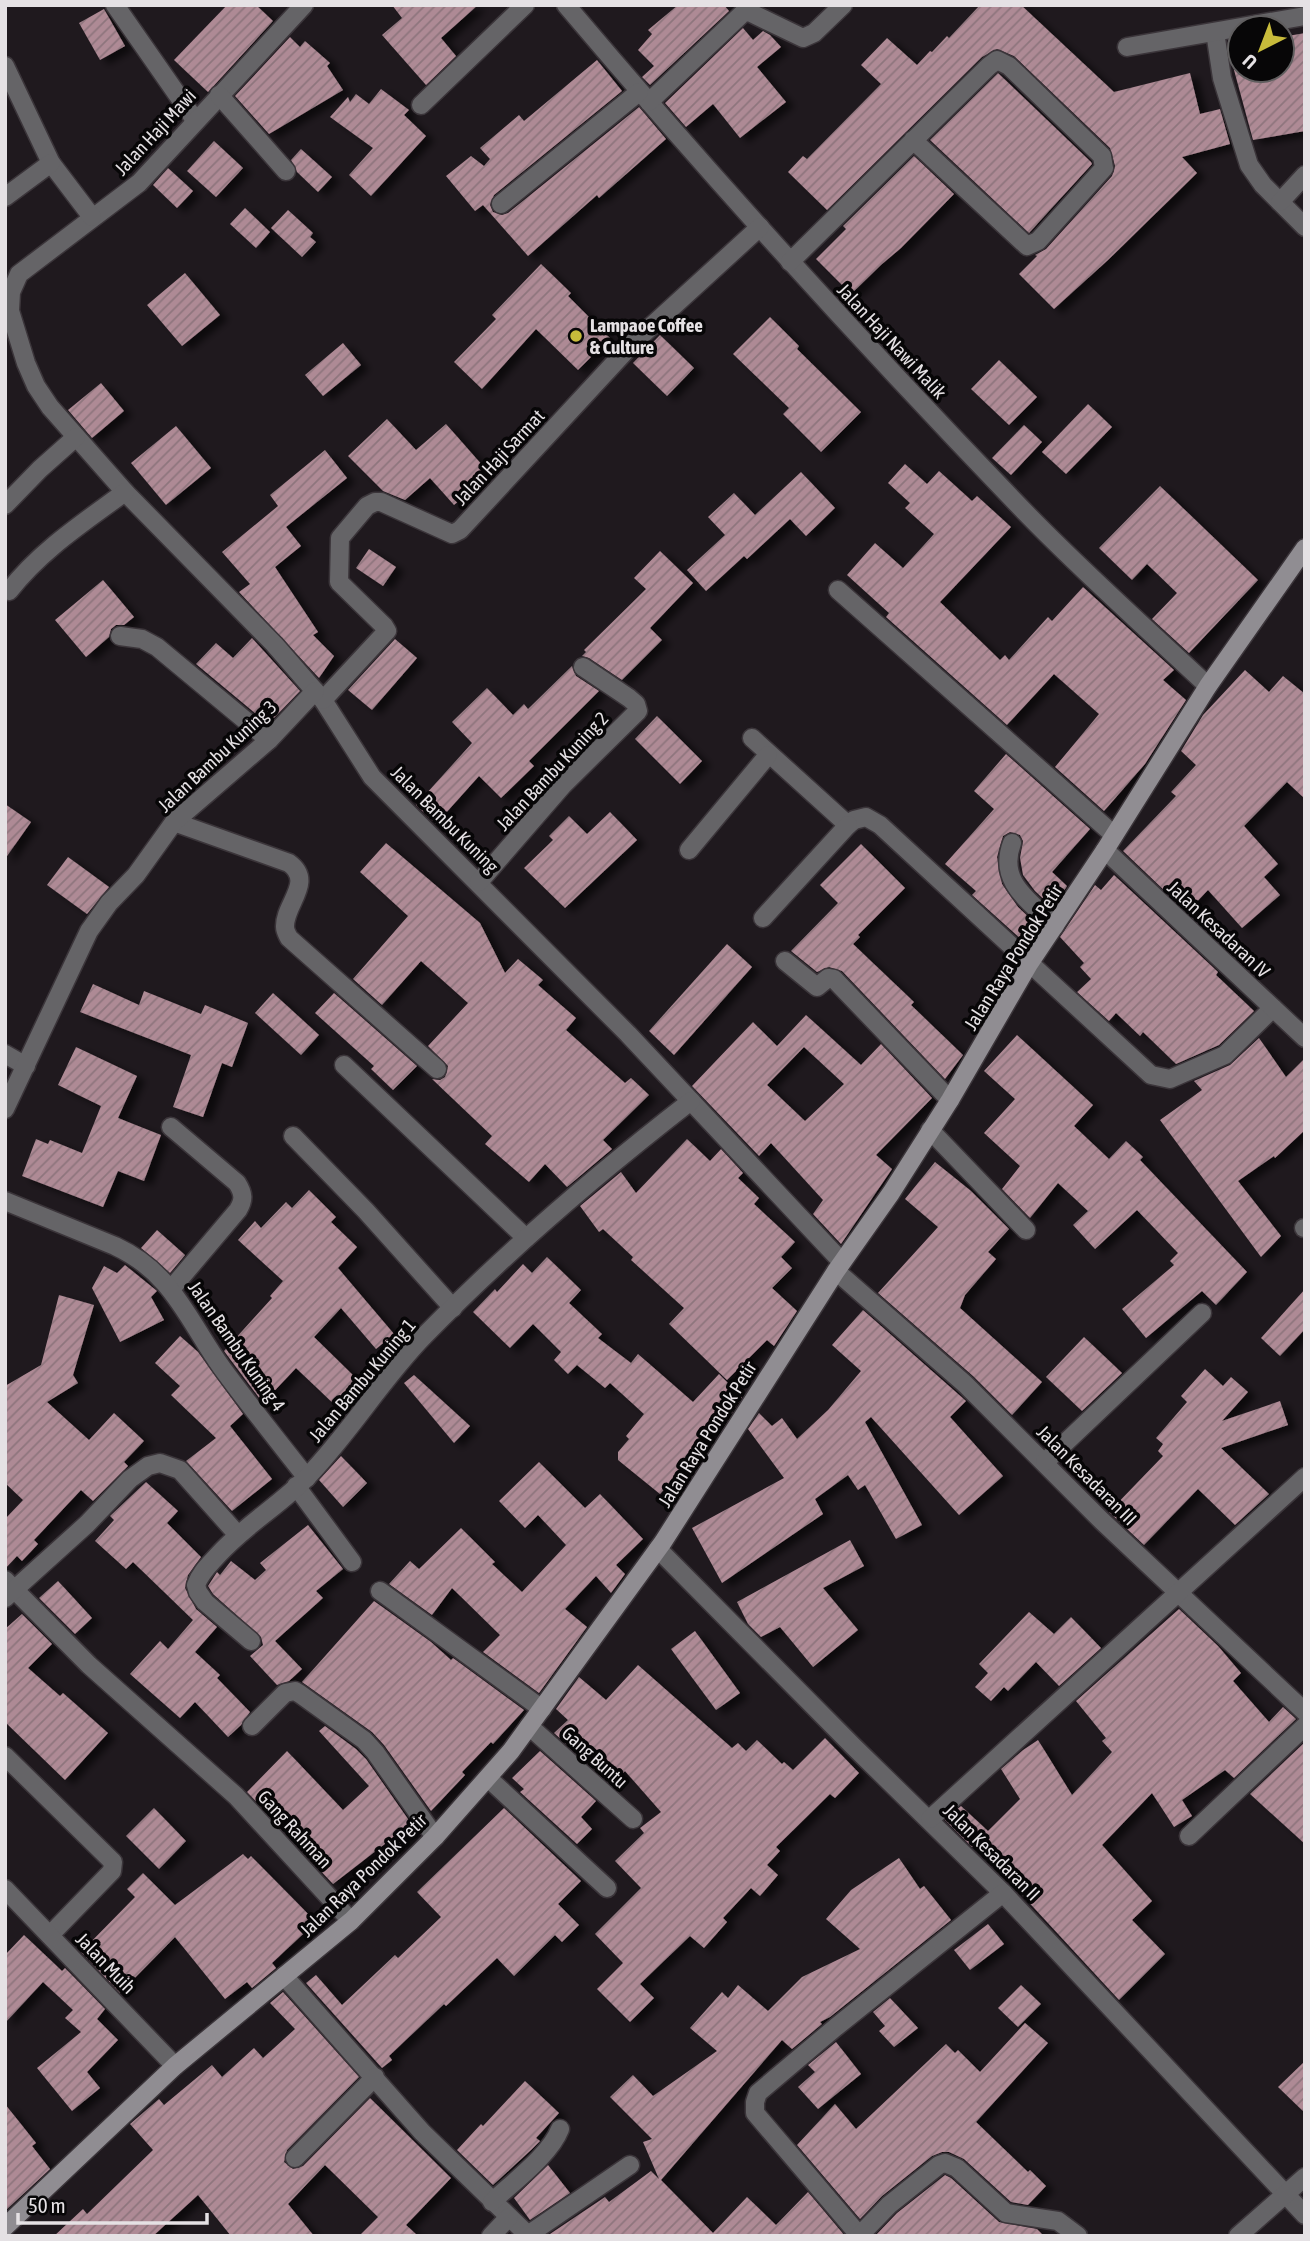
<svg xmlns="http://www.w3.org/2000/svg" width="1310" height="2241" font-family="'Asap Condensed',sans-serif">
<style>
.building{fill:url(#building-hatch);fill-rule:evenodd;filter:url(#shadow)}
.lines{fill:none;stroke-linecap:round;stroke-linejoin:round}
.minor-casing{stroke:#3b353a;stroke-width:21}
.secondary-casing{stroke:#3b353a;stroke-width:21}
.minor{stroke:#656467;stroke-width:18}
.secondary{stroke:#908d92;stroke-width:18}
.poi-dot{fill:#c8bb3b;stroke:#070607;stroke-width:2.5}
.labels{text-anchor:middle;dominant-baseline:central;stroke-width:7;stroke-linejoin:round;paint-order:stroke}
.street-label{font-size:19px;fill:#e5e1e4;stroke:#070607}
.poi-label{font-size:19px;font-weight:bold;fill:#e5e1e4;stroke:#070607;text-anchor:start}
</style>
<defs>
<pattern id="building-hatch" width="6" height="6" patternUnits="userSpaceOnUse" patternTransform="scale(1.75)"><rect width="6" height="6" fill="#ae8a95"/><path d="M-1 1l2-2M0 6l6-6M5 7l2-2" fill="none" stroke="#8e757d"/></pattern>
<filter id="shadow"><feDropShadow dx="8" dy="4.5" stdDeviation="3.5" flood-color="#0009"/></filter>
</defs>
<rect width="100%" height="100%" fill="#1f191e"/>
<!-- building -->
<g class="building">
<polygon points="227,5 256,5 273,21 208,92 174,60"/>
<polygon points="392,5 478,5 441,38 456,56 426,85 382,35 402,18"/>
<polygon points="678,5 724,5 729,11 650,85 642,77 654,66 638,50 652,34 648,30"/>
<polygon points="980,5 1021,5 1114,92 1190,73 1200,114 1220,109 1230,144 1182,157 1197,173 1108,260 1054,309 1019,274 1037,256 1035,255 1046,249 1112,176 1115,166 1110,148 1014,56 997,49 982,57 827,210 788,172 803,156 807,159 881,84 861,65 887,38 917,65 930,51 932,52 947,36 949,38"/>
<polygon points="104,9 125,46 100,60 79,23"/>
<polygon points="743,28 753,40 763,31 770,35 781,47 757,67 786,102 740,138 713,104 686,127 665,103"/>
<polygon points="1305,33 1305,131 1253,140 1234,70 1282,70 1282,37"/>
<polygon points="290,37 300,47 305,41 330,63 327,66 343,90 269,134 235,96"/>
<polygon points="597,60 622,91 494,195 490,205 493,212 502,215 508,213 639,107 666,139 599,198 597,195 528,256 483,205 475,211 446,176 471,156 484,166 490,159 480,148 519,115 524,121"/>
<polygon points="998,73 1091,162 1092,164 1029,233 930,140"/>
<polygon points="381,89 409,110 404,115 426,136 371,196 349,175 373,148 330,117 348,97 350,102 356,94 369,104"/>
<polygon points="214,141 243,168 216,197 187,171"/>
<polygon points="301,149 332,177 318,192 297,172 291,160"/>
<polygon points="914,156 954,194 901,248 882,264 851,294 816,259 846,229 843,226"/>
<polygon points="168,168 193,191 177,208 153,185"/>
<polygon points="245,208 270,232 256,248 230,224"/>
<polygon points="288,210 313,233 310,237 316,242 302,257 271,228"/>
<polygon points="541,264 571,293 568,296 610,338 578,370 536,329 482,389 454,362 496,319 492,315"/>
<polygon points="185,273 220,315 182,346 147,305"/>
<polygon points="770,317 799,346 797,349 861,412 821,452 783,414 789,408 733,354"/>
<polygon points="660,335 694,368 667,396 633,363"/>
<polygon points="343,343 361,365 323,396 305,375"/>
<polygon points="999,360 1037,397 1009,425 971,389"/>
<polygon points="101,383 124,411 92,438 68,410"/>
<polygon points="1088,404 1112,427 1066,474 1042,452"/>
<polygon points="387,419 416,450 446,424 490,474 454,505 430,478 405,500 383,491 348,456"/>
<polygon points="1024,425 1042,442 1011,475 992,458"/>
<polygon points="176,426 211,468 166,505 131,463"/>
<polygon points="325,450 347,478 286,527 301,546 275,567 318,632 313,635 334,656 319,678 239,592 250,584 222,552 278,506 270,495"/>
<polygon points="905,464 927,484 939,471 972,501 977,496 1011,527 940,602 1000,660 1005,655 1009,660 1048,617 1052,621 1083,587 1174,670 1163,680 1186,700 1145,764 1104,811 1055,767 1099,714 1054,674 1007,725 886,617 889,613 847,575 875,543 903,568 934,534 905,508 910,503 888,483"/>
<polygon points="801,472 835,508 806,536 790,519 747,559 744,556 706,591 687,570 725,535 708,517 734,493 755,515"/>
<polygon points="1160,486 1258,580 1189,653 1152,619 1177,593 1147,564 1132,580 1099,548"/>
<polygon points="369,549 396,567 383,586 356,568"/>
<polygon points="660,551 693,583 650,628 662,640 622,680 589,658 582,656 586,652 584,650 646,589 634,578"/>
<polygon points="103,580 134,617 124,625 116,625 111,629 109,637 86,657 55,620"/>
<polygon points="252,638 300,691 268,724 196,664 216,643 233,658"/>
<polygon points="395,639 417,658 372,710 348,690"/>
<polygon points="572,666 576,676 599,691 529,761 534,766 501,798 479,776 436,824 416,805 472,743 452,722 487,688 513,715 524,704 528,709"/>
<polygon points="1245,670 1269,692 1283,676 1305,694 1305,799 1287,782 1244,826 1278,864 1264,877 1280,895 1242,928 1208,890 1187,912 1123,851 1176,796 1171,792 1196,765 1181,751 1203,715"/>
<polygon points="657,716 702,761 680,784 635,739"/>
<polygon points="1006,754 1090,829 1052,872 1067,886 1053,908 1035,891 1023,875 1020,858 1023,841 1020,835 1010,832 1003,836 997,857 1002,884 1018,907 1037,925 1023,941 972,895 976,891 945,864 994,809 974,791"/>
<polygon points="5,804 31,822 5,859"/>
<polygon points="610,812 637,840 565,908 524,868 553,840 549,836 569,816 587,834"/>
<polygon points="386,843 480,923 505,973 518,959 543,980 538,985 576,1018 566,1030 625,1083 631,1078 649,1095 603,1140 612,1149 567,1187 545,1164 529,1182 485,1144 492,1136 432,1079 440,1080 445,1077 448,1066 428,1046 468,1003 421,961 382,1005 353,979 408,916 360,872"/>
<polygon points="861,844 905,888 858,935 860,937 853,944 914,1002 911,1005 963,1055 945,1079 842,971 829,967 817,972 791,951 838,903 820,885"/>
<polygon points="68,857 109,887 87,914 47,885"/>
<polygon points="1114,875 1218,972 1216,975 1254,1011 1219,1045 1176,1064 1143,1032 1140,1036 1116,1013 1109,1021 1077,992 1091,979 1080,967 1084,963 1060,937 1095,885 1101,890"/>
<polygon points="727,944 752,967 674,1055 649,1031"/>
<polygon points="93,984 139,1005 144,991 201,1014 205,1005 248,1023 232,1067 222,1063 203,1117 173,1107 191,1055 80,1012"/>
<polygon points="273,993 319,1035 301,1055 255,1013"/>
<polygon points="334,993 417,1066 393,1090 371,1069 374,1066 315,1013"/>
<path d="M806,1015L861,1065L881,1044L932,1098L876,1155L892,1169L841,1244L813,1214L823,1200L771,1143L759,1156L692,1086L753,1022L777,1046ZM804,1047L844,1084L805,1121L767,1085Z"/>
<polygon points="1017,1035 1093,1105 1074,1126 1109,1159 1126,1141 1143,1157 1140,1160 1247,1272 1216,1305 1202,1291 1146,1338 1122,1309 1174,1265 1170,1261 1178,1253 1137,1210 1095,1249 1073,1225 1088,1211 1058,1183 1030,1218 1002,1189 1020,1166 984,1133 1015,1099 984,1071"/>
<polygon points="1259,1038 1286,1077 1305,1058 1305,1130 1275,1158 1274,1156 1238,1181 1281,1236 1261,1257 1160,1120 1202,1090 1194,1081 1230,1065"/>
<polygon points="76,1047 137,1076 118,1118 161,1135 144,1181 118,1171 103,1207 22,1176 36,1139 48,1144 50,1140 82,1153 101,1106 58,1085"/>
<polygon points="687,1139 710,1161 721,1149 743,1173 738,1178 759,1198 754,1204 795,1242 781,1257 792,1268 772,1288 797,1311 774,1346 767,1340 727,1380 669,1324 684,1308 631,1260 633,1257 603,1229 599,1232 580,1206 621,1172 636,1193"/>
<polygon points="935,1162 971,1191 1009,1229 988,1252 996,1259 965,1295 960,1308 1042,1382 1012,1415 973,1376 878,1293 938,1227 905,1199"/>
<polygon points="309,1190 336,1217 331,1222 357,1247 338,1268 394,1334 376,1349 341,1308 314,1337 360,1382 337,1407 296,1368 263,1403 224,1351 272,1298 270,1296 283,1281 238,1240 255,1221 261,1228 286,1202 292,1208"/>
<polygon points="157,1230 185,1255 170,1273 141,1248"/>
<polygon points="547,1257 581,1290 569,1303 602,1334 598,1338 631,1363 638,1354 693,1402 719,1374 742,1397 722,1428 714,1436 712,1434 660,1494 618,1460 618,1452 629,1439 626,1436 644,1414 610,1383 605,1388 577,1365 568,1374 554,1360 561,1352 533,1324 510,1348 473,1312 495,1289 497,1292 523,1264 532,1273"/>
<polygon points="125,1265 157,1291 151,1297 164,1320 120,1342 92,1288 104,1266 117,1273"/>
<polygon points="1305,1289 1305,1329 1280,1356 1261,1338"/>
<polygon points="59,1295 94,1305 73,1375 78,1383 47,1402 89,1440 114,1413 144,1441 124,1462 128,1466 93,1501 81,1490 34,1540 38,1544 22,1561 17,1556 5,1569 5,1519 23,1500 5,1483 5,1386 41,1365"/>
<polygon points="863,1310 966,1401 950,1417 1003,1476 959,1515 871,1417 865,1422 922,1525 896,1539 865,1485 858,1490 848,1475 815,1499 823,1514 722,1583 692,1528 784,1478 748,1429 759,1413 772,1426 782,1418 797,1439 828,1410 861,1371 832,1345"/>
<polygon points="180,1336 198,1352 243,1414 230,1426 272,1479 232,1511 186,1461 216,1438 171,1395 180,1386 155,1363"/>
<polygon points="1084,1337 1122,1373 1082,1411 1046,1377"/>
<polygon points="1205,1369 1223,1386 1231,1377 1248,1392 1222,1421 1280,1401 1288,1425 1221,1448 1269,1494 1235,1525 1198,1489 1144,1545 1109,1512 1163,1456 1158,1451 1163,1444 1156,1438 1187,1402 1181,1396"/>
<polygon points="414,1375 470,1426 454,1443 404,1383"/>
<polygon points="341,1456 367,1483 343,1507 319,1480"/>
<polygon points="539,1462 585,1508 600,1494 643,1539 616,1565 625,1574 611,1593 596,1576 565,1609 587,1627 539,1693 483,1652 500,1635 452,1588 432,1615 389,1584 410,1561 419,1569 461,1528 495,1562 492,1564 522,1592 566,1545 538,1515 525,1528 499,1501"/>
<polygon points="146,1482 178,1511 167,1523 201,1557 188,1575 185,1588 196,1609 217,1627 195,1652 220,1675 217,1678 250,1712 241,1725 228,1737 195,1702 180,1718 130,1674 160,1641 168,1649 193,1620 133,1562 126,1569 95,1541 114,1520 110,1516"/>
<polygon points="308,1525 343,1569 316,1591 323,1598 275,1641 302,1669 289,1681 277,1685 250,1656 263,1645 261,1637 213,1594 208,1586 217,1572 220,1575 231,1561 255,1580 266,1570 260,1563"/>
<polygon points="850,1540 864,1566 823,1588 858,1630 813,1667 780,1627 761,1637 748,1624 737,1602"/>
<polygon points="58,1581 92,1618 75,1634 39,1598"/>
<polygon points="374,1601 431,1642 451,1660 453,1658 524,1710 493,1744 491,1742 462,1772 465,1775 431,1811 384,1745 372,1732 302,1682"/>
<polygon points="1179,1609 1218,1646 1241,1673 1233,1681 1269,1722 1283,1707 1296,1719 1234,1778 1225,1770 1182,1800 1192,1816 1174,1827 1152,1793 1102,1845 1152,1901 1132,1920 1165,1954 1119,2000 975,1844 972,1847 945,1820 961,1806 988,1831 1020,1799 1001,1769 1023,1750 1038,1740 1072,1795 1112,1752 1102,1741 1106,1738 1076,1701"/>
<polygon points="1029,1612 1054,1634 1071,1617 1101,1648 1059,1686 1036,1662 1008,1691 1004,1687 991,1701 975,1687 988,1673 979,1664"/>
<polygon points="22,1614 52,1644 28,1668 60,1696 63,1693 108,1733 65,1780 5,1722 5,1629"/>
<polygon points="695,1631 740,1693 716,1710 671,1649"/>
<polygon points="638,1665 732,1748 738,1743 746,1751 757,1740 782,1764 784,1762 793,1770 825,1738 859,1773 835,1798 830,1794 776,1847 780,1851 767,1865 778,1875 760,1896 751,1888 723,1918 727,1922 704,1948 690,1936 640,1984 654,1998 630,2022 597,1989 623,1963 595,1934 641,1888 615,1861 644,1833 640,1828 661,1812 625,1771 612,1785 554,1733 568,1720 556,1709 579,1677 606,1700"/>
<polygon points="325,1726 356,1749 366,1759 415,1829 392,1854 386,1843 333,1884 302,1851 271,1811 268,1814 247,1792 287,1751 343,1810 369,1786 319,1731"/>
<polygon points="1305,1742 1305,1844 1250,1794"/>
<polygon points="540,1751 596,1801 581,1817 592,1829 577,1844 520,1792 524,1789 512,1778"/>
<polygon points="154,1808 186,1841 159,1869 126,1836"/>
<polygon points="504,1808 581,1881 558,1904 579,1925 562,1942 555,1935 514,1976 497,1958 446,2006 444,2004 389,2056 392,2060 382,2068 306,1983 316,1975 342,2005 395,1955 398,1958 441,1917 417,1892"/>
<polygon points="243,1854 248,1859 251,1856 316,1922 272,1963 276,1968 252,1988 247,1982 225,1999 175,1937 120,1993 81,1952 135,1897 127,1889 143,1873 175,1905"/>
<polygon points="899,1858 920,1889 924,1886 951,1920 830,2017 820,2022 822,2024 792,2049 782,2040 661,2180 713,2233 747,2197 776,2225 808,2192 845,2236 547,2236 605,2197 609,2202 651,2171 659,2179 643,2142 652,2139 610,2097 633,2075 653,2096 717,2051 690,2028 722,1992 728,1998 738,1985 768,2011 802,1977 860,1949 826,1919 851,1890"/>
<polygon points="988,1924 1004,1944 970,1970 954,1950"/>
<polygon points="24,1935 62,1971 65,1968 105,2009 97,2019 118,2040 87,2072 100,2088 72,2111 37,2068 81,2032 65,2018 73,2010 43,1982 5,2023 5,1955"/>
<polygon points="1021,1985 1041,2004 1018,2027 998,2008"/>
<polygon points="283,1992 359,2077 287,2150 284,2162 293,2169 303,2166 370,2098 451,2178 406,2225 418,2236 359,2236 378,2217 325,2165 288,2204 314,2236 231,2236 198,2195 153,2236 54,2236 83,2209 87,2214 153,2150 130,2124 159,2099 164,2105 212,2065 222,2077 254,2048 263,2058 295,2029 270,2003"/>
<polygon points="890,1998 918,2028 894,2047 879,2031 885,2026 873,2012"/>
<polygon points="1025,2023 1048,2043 976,2122 1028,2172 1030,2170 1046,2186 1028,2205 1011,2202 964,2159 949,2152 942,2152 932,2156 882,2196 860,2219 797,2145 835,2104 856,2129 946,2044 955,2053 958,2050 980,2072"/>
<polygon points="836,2042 861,2074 818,2109 798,2087 815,2072 808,2065"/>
<polygon points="1305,2061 1305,2113 1278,2087"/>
<polygon points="525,2081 559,2113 536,2138 540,2141 531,2150 493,2185 457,2150 481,2124 483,2126"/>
<polygon points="5,2104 36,2143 32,2146 50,2169 5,2211"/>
<polygon points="548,2165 570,2193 530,2220 514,2198"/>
<polygon points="945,2175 951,2178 999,2222 1037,2229 1044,2236 875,2236 897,2213"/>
</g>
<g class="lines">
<defs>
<g id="minor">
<polyline points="115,5 195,120"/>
<polyline points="304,5 139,183 19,274 11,292 10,311 26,363 36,386 50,407 125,492 274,644 307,682 323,700 372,777 628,1034 842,1262"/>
<path d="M566,5C713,179 866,347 1024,511C1082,571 1146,628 1208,686"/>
<polyline points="1215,32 1222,78 1249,165 1263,185 1305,227"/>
<polyline points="1127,47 1305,16"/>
<polyline points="5,66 51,163 92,217"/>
<polyline points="219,95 286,171"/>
<polyline points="649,102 743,13 749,12 803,38 814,33 843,5"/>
<polyline points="421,105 525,5"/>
<polyline points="5,197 51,163"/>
<polyline points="1280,202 1305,175"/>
<polyline points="501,204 639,92"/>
<polyline points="790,262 989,66 997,60 1009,66 1102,156 1104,168 1038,241 1027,246 913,140"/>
<polyline points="5,505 40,469 76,437"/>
<polyline points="838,590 1114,835"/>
<path d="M9,591C41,550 83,523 125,492"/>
<polyline points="120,636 142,639 157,647 269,740"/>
<polyline points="323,700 387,631 384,626 339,582 340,538 367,506 375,502 381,502 452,534 460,530 633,343 760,227"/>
<polyline points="752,738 848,825 854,820 866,817 880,825 1151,1075 1170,1079 1225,1055 1273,1008"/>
<path d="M174,822L289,863C315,882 284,904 285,927C285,931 287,934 289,938L437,1069"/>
<path d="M1012,843C997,882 1030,901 1055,926"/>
<polyline points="689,850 768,755"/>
<polyline points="1105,850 1305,1038"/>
<polyline points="479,882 563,785 638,711 636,704 629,698 583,667"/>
<polyline points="763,918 848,825"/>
<polyline points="785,961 817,987 828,978 834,979 950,1100"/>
<polyline points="5,1054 26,1066"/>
<polyline points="344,1065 526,1238"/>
<polyline points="5,1109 89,931 109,903 136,875 174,822 269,740 315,691"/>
<path d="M171,1127L237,1183C244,1194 244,1200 238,1210L172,1288"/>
<polyline points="930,1130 1026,1230"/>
<polyline points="293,1136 366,1211 453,1308"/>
<path d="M5,1201L115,1246C173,1273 187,1319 222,1368C249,1405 278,1441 307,1478"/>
<polyline points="1304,1228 1305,1228"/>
<polyline points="836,1271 965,1384 1102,1521 1305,1712"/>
<polyline points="1045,1462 1202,1313"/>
<polyline points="296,1486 352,1562"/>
<polyline points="658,1549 853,1746 1003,1893 1305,2215"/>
<polyline points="5,1580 89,1665 236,1796 351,1921"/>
<polyline points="380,1591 542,1709"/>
<polyline points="5,1598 87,1524 130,1479 148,1466 160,1463 180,1470 237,1534"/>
<path d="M251,1641L205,1602L198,1592L196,1585C200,1573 209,1565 218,1555C246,1524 282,1504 309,1475C351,1431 382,1379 424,1336C507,1251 597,1174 691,1101"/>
<polyline points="252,1726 285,1693 295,1691 300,1694 364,1740 375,1752 435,1837"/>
<polyline points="529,1726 633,1819"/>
<polyline points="5,1756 113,1862 112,1871 50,1935"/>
<polyline points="488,1778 607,1888"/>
<polyline points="930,1819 1305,1477"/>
<polyline points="1189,1836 1305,1726"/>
<polyline points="5,1889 175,2066"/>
<polyline points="284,1976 422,2132 529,2236"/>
<polyline points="295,2158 375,2077"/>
<path d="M492,2202C513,2182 550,2155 560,2129"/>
<polyline points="528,2235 630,2165"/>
<polyline points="859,2235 755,2113 755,2102 758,2093 836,2027 1003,1893"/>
<polyline points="491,2236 509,2217"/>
<polyline points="859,2236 889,2205 939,2165 945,2163 957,2168 1006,2213 1058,2221 1078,2236"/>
<polyline points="1238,2236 1305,2177"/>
</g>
<polyline id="secondary" points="5,2227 175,2066 351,1921 435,1837 511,1751 663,1542 836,1271 891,1193 950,1100 1029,964 1105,850 1208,686 1305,548"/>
</defs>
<!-- minor casing -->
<use href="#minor" class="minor-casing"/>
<!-- secondary casing -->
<use href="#secondary" class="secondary-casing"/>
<!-- minor -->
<use href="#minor" class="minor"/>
<!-- secondary -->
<use href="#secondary" class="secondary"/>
</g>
<!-- markers -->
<circle class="poi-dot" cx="576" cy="336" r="7"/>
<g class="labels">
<!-- street labels -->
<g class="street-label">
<text transform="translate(155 132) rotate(-47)">Jalan Haji Mawi</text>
<text transform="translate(892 341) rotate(47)">Jalan Haji Nawi Malik</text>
<text transform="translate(499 457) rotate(-47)">Jalan Haji Sarmat</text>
<text transform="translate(217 756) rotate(-43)">Jalan Bambu Kuning 3</text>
<text transform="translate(552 771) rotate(-47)">Jalan Bambu Kuning 2</text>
<text transform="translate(445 819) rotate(45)">Jalan Bambu Kuning</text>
<text transform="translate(1219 929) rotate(43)">Jalan Kesadaran IV</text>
<text transform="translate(1013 957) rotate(-58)">Jalan Raya Pondok Petir</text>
<text transform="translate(237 1346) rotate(55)">Jalan Bambu Kuning 4</text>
<text transform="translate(362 1380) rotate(-50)">Jalan Bambu Kuning 1</text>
<text transform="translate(707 1434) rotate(-58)">Jalan Raya Pondok Petir</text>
<text transform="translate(1087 1475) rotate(45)">Jalan Kesadaran III</text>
<text transform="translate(595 1757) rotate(42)">Gang Buntu</text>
<text transform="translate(295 1829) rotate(47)">Gang Rahman</text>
<text transform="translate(992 1852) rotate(45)">Jalan Kesadaran II</text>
<text transform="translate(363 1875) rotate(-44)">Jalan Raya Pondok Petir</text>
<text transform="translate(106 1963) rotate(46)">Jalan Muih</text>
</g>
<!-- poi labels -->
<g class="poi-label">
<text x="590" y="325">Lampaoe Coffee<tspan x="590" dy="22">&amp; Culture</tspan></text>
</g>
</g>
<!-- border -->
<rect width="1310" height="2241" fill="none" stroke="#e5e1e4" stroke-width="14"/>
<!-- north arrow -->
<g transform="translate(1261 49) rotate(222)"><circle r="33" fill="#070607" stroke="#605e5f" stroke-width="2"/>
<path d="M0-5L12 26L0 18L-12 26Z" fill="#c8bb3b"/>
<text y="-10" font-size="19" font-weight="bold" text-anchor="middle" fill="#e5e1e4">U</text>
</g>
<!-- scale -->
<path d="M18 2213v10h189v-10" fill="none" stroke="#e5e1e4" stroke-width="3.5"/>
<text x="28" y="2213" font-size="21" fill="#e5e1e4" stroke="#070607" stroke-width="5" paint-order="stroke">50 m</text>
</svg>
